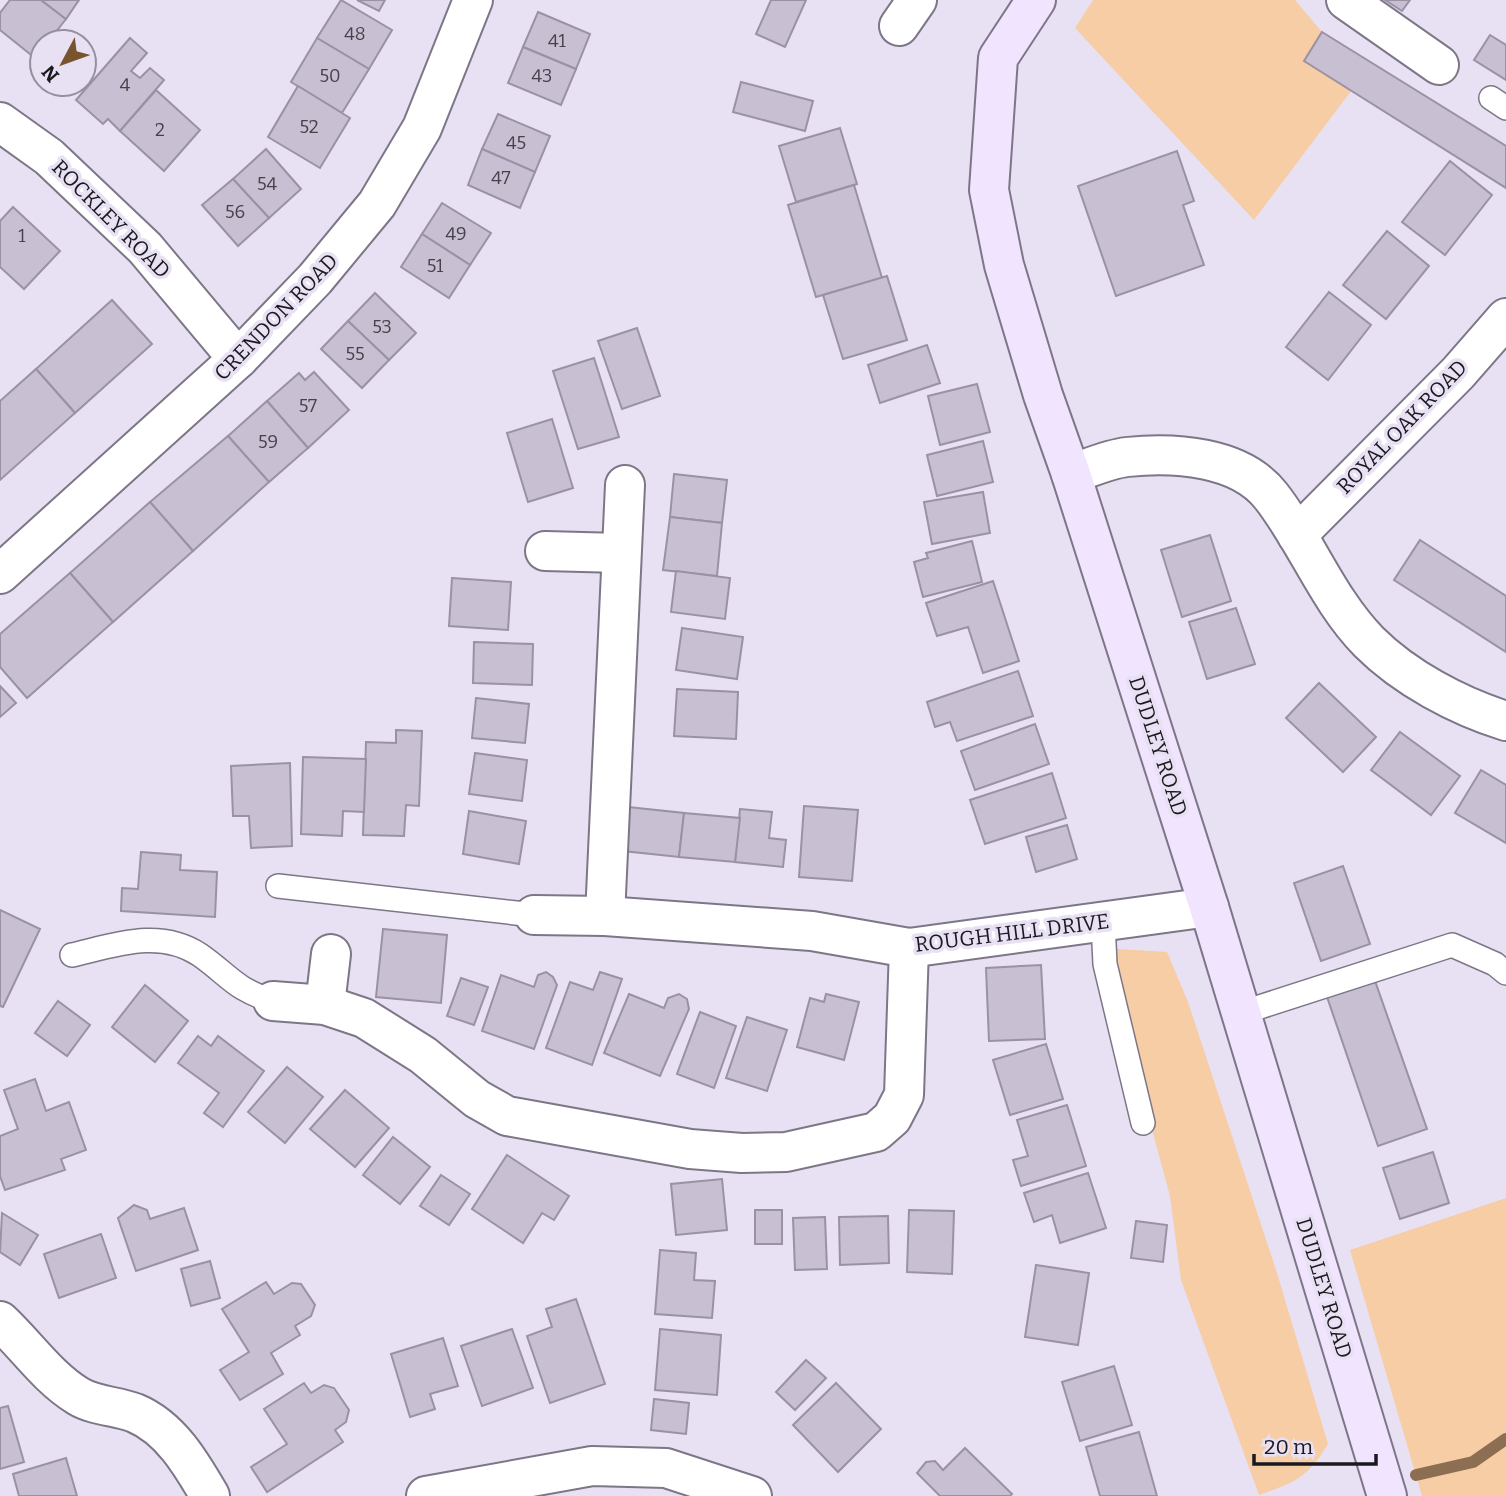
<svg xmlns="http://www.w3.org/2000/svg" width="1506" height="1496" font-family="Bitter,serif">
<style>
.green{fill:#f6cda4}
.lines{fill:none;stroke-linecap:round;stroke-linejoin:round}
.stream{stroke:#8c6e52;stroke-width:12}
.building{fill:#c8c0d2;stroke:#9a92a3;stroke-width:2}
.service-casing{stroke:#7d7687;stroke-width:26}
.minor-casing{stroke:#7d7687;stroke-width:42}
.secondary-casing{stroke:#7d7687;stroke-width:42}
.service{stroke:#fff;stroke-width:23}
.minor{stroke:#fff;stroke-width:38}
.secondary{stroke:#f1e4fe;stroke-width:38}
.labels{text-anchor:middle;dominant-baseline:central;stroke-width:7;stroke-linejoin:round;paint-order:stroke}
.number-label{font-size:18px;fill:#46424c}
.street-label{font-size:21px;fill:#1b181f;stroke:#e8e0f3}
</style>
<rect width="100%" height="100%" fill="#e8e0f3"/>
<!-- green -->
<g class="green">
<polygon points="1093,0 1295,0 1322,32 1304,61 1351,91 1254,220 1075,28"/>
<path d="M1103,948L1167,952L1188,1002L1277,1273L1328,1444C1307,1478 1296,1482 1259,1495L1181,1280L1170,1196Z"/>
<polygon points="1506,1198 1506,1496 1422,1496 1350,1250"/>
</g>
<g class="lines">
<!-- stream -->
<polyline class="stream" points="1416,1475 1473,1462 1506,1439"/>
</g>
<!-- building -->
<g class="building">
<polygon points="10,0 41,0 66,19 48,42 42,42 42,49 35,58 0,30 0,13"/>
<polygon points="41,0 79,0 66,19"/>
<polygon points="341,0 392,30 369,69 317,38"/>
<polygon points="357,0 385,0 379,11"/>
<polygon points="771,0 806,0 785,47 756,34"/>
<polygon points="1385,0 1410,0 1402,11"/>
<polygon points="538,12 590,34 576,69 523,47"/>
<polygon points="1322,32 1506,146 1506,188 1304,61"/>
<polygon points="1490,35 1506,45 1506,80 1474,60"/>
<polygon points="130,38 147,53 131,71 140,78 150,68 164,80 120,131 108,119 103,124 76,100"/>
<polygon points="317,38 369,69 342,113 291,82"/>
<polygon points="523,47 576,69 561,105 508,83"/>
<polygon points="741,82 813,101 805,131 733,112"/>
<polygon points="298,86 350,118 320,168 268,137"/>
<polygon points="156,90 200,130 164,171 120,131"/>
<polygon points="498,114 550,136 535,172 482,149"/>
<polygon points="840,128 857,184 796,202 779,146"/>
<polygon points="266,149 301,189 269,218 233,179"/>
<polygon points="482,149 535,172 520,208 468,185"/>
<polygon points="1177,151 1194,201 1183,205 1204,265 1116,296 1078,186"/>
<polygon points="1450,161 1492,195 1445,255 1402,222"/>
<polygon points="233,179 269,218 238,246 202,205"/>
<polygon points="854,185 882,278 816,297 788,205"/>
<polygon points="442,203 491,233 470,265 422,234"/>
<polygon points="13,207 60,251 24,289 0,267 0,221"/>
<polygon points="1387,231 1429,266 1386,319 1343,285"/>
<polygon points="422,234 470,265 449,298 401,267"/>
<polygon points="887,276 907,340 843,359 823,295"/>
<polygon points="1329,292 1371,325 1328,380 1286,347"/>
<polygon points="375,293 416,333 389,360 348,321"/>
<polygon points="112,300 152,344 75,413 36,369"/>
<polygon points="348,321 389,360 362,388 321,349"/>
<polygon points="637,328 660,396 622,409 598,341"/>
<polygon points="927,345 940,383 880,403 868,365"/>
<polygon points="594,358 619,437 578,449 553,371"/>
<polygon points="36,369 75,413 0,480 0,401"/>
<polygon points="314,372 349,410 308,448 267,401 299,373 305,380"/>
<polygon points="977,384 990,432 940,445 928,396"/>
<polygon points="267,401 308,448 269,482 228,436"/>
<polygon points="552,419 573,488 528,502 507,433"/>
<polygon points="228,436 269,482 193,551 150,502"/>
<polygon points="983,441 993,482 937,496 927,455"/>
<polygon points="674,474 727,480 722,523 670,517"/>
<polygon points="983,492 990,533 932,544 924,502"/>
<polygon points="150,502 193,551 113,622 70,573"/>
<polygon points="670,517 722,523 717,576 663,570"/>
<polygon points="1210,535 1231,601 1182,617 1161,550"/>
<polygon points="1420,540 1506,596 1506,652 1394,580"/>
<polygon points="972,541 982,582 923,597 914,562 928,558 926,553"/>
<polygon points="676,571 730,578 725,619 671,612"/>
<polygon points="70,573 113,622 27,698 0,667 0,634"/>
<polygon points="452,578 511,582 508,630 449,626"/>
<polygon points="993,581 1019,661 983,673 968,627 937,636 926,603"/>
<polygon points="1236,608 1255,664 1207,679 1189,622"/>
<polygon points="682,628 743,637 737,679 676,670"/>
<polygon points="474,642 533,644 532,685 473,683"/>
<polygon points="1018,671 1033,716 957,741 950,722 935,727 927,702"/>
<polygon points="1319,683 1376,737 1343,772 1286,718"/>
<polygon points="0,686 16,703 0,717"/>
<polygon points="677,689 738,692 736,739 674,736"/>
<polygon points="476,698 529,704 525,743 472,738"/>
<polygon points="1035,724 1049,764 975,790 961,751"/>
<polygon points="396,730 422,731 419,806 406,805 404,836 363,835 366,742 396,743"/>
<polygon points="1400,732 1460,776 1431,815 1371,770"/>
<polygon points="475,753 527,760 522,801 469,794"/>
<polygon points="303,757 366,759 364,812 343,811 342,836 301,834"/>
<polygon points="290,763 292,846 251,848 249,816 233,816 231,766"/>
<polygon points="1481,770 1506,785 1506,843 1455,813"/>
<polygon points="1052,773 1066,818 985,844 970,800"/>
<polygon points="804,806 858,810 852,881 799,877"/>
<polygon points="628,807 684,813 679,857 623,851"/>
<polygon points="740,809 772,812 769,838 786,840 783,867 735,862"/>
<polygon points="469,811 526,821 519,864 463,854"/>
<polygon points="684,813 740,818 735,862 679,857"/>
<polygon points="1067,825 1077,859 1036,872 1026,837"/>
<polygon points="141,852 181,855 180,870 217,872 215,917 121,911 122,888 138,889"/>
<polygon points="1343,866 1370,944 1321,961 1294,883"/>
<polygon points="0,910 40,929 3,1007 0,1006"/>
<polygon points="383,929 447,935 441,1003 376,997"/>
<polygon points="1041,965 1045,1039 989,1041 986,968"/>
<polygon points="546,972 553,977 557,985 534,1049 482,1031 501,975 534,987 538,975"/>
<polygon points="600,972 622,979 592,1065 546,1048 570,982 593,990"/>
<polygon points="461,978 488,987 474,1025 447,1016"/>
<polygon points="1374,978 1427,1129 1378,1146 1326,994"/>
<polygon points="145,985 188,1021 155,1062 112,1027"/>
<polygon points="629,994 664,1008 668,998 679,994 687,999 689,1009 660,1076 604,1053"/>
<polygon points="826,994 859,1002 844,1060 797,1047 810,998 824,1002"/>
<polygon points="58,1001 90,1025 67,1056 35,1033"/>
<polygon points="700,1012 736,1026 714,1088 677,1074"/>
<polygon points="747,1017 787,1030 767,1091 726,1078"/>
<polygon points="198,1036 211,1046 218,1036 264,1071 223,1127 204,1113 219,1093 178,1063"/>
<polygon points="1046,1044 1063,1099 1010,1115 993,1060"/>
<polygon points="287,1067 323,1097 285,1143 248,1112"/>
<polygon points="35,1079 46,1111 69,1102 86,1150 61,1159 65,1170 5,1190 0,1176 0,1136 18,1129 4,1090"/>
<polygon points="345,1090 389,1128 355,1167 310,1129"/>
<polygon points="1067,1105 1086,1166 1021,1186 1013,1160 1028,1156 1017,1120"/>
<polygon points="393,1137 430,1167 400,1204 363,1175"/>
<polygon points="1433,1152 1449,1203 1400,1219 1383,1168"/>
<polygon points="507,1155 569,1196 554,1220 542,1213 523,1243 472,1209"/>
<polygon points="1088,1173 1106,1228 1060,1243 1052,1215 1034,1222 1024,1193"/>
<polygon points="441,1175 470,1194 449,1225 420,1206"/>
<polygon points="722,1179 727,1230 676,1235 671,1184"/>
<polygon points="134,1205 147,1210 150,1219 184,1208 198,1250 136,1271 118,1218"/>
<rect x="755" y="1210" width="27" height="34"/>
<polygon points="909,1210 954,1211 952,1274 907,1272"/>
<polygon points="2,1213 38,1235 20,1265 0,1252"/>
<polygon points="888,1216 889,1263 840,1265 839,1217"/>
<polygon points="825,1217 827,1269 795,1270 793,1218"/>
<polygon points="1136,1221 1167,1225 1163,1262 1131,1258"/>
<polygon points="101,1234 116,1278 59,1298 44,1254"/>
<polygon points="660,1250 696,1253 694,1280 715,1281 712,1318 655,1314"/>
<polygon points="210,1261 220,1298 191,1306 181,1269"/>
<polygon points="1036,1265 1089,1273 1078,1345 1025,1337"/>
<polygon points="266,1282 274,1294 292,1283 301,1284 315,1305 311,1316 295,1326 300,1335 271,1353 283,1374 240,1400 220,1370 249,1352 222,1309"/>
<polygon points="576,1299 605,1384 550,1403 527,1336 552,1327 546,1309"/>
<polygon points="512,1329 533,1388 482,1406 461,1346"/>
<polygon points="660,1329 721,1335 717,1395 655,1390"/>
<polygon points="443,1338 458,1386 430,1394 435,1409 410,1417 391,1354"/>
<polygon points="806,1360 826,1378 795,1410 776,1392"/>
<polygon points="1114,1366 1132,1425 1080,1441 1062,1382"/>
<polygon points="304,1383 311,1393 324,1385 334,1388 349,1410 346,1422 335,1430 343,1442 267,1492 251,1467 287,1444 264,1409"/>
<polygon points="836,1383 881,1429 838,1472 793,1425"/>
<polygon points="654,1399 689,1403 686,1434 651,1430"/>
<polygon points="8,1406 24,1462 0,1469 0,1408"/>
<polygon points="1139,1432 1157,1496 1100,1496 1086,1447"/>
<polygon points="965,1448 1012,1494 1010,1496 940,1496 917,1473 926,1462 935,1461 943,1470"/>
<polygon points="66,1458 77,1496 19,1496 13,1474"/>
</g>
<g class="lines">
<defs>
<g id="service">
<polyline points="1491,98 1506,108"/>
<polyline points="278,886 534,915"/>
<polyline points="1103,923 1105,964 1143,1123"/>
<path d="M72,955C115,945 160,928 200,955C230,976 234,989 273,1001"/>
<polyline points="1241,1013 1452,945 1495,964 1506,973"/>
</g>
<g id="minor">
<polyline points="1346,0 1439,65"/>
<polyline points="899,26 917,0"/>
<polyline points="0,122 49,157 145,248 238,359"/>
<path d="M1071,474C1089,468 1109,459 1127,457C1174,452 1240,456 1271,496C1307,542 1327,599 1369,642C1405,678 1458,706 1506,721"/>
<polyline points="1297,535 1458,373 1506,318"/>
<polyline points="545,551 620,553"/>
<polyline points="0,574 238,359 315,279 377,204 422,128 473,0"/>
<polyline points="534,915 605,916 812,931 909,948 1209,907"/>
<polyline points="605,916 625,485"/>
<polyline points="273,1001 325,1005 364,1018 423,1055 477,1099 507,1116 690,1149 742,1153 786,1152 876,1132 892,1118 904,1095 909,948"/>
<polyline points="325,1005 331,954"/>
<path d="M0,1321C26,1345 47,1377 78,1396C94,1406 117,1406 135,1413C171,1428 192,1465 210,1496"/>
<polyline points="426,1496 592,1466 666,1468 752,1496"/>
</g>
<polyline id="secondary" points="1036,0 998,58 989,190 1004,265 1043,395 1071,474 1209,907 1387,1496"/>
</defs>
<!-- service casing -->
<use href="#service" class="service-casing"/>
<!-- minor casing -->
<use href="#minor" class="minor-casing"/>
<!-- secondary casing -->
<use href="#secondary" class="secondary-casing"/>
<!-- service -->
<use href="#service" class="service"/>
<!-- minor -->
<use href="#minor" class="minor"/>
<!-- secondary -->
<use href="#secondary" class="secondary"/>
</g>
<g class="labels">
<!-- number labels -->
<g class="number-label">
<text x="355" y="34">48</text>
<text x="557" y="41">41</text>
<text x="330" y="76">50</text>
<text x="542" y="76">43</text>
<text x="125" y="85">4</text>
<text x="309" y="127">52</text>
<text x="160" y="130">2</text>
<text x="516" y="143">45</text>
<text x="501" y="178">47</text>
<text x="267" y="184">54</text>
<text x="235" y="212">56</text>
<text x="456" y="234">49</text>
<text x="22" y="236">1</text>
<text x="435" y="266">51</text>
<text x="382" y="327">53</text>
<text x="355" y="354">55</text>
<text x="308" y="406">57</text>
<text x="268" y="442">59</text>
</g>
<!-- street labels -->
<g class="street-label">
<text transform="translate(111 219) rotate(45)">ROCKLEY ROAD</text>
<text transform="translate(276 317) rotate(-46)">CRENDON ROAD</text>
<text transform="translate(1402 427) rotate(-46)">ROYAL OAK ROAD</text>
<text transform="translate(1158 746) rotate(72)">DUDLEY ROAD</text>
<text transform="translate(1012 933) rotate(-7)">ROUGH HILL DRIVE</text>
<text transform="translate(1324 1288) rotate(73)">DUDLEY ROAD</text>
</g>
</g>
<!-- north arrow -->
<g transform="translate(63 63) rotate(229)"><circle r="33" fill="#e8e0f3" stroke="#96909e" stroke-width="2"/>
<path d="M0-5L12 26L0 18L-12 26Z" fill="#78542d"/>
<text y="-10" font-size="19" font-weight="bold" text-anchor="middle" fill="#1b181f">N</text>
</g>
<!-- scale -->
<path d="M1254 1454v10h122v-10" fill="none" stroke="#1b181f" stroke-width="3.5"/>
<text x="1264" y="1454" font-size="21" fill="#1b181f" stroke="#e8e0f3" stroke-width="5" paint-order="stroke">20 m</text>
</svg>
